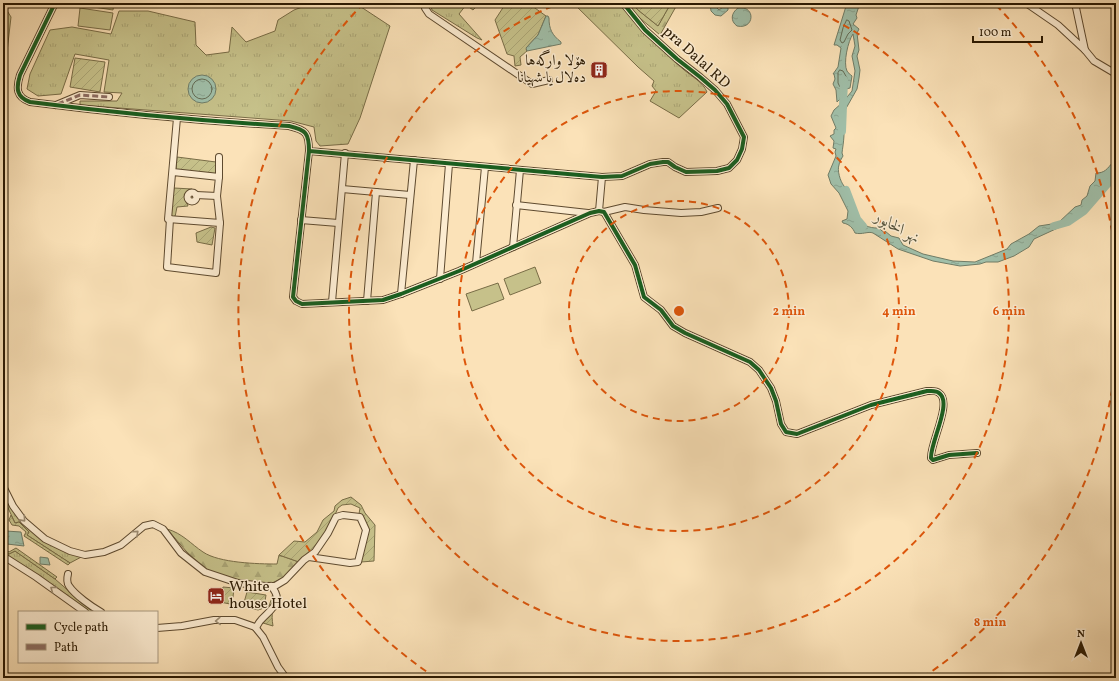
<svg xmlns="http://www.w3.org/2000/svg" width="1119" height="681" font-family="Vollkorn,Amiri,serif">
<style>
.grass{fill:url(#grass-tufts);stroke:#786c46}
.forest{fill:url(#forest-firs);stroke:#786c46}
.cemetery{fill:url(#cemetery-stones);stroke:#786c46}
.park{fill:#c6c18a;stroke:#786c46}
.garden{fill:url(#garden-furrows);stroke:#786c46}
.water{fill:url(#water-ripples);stroke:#707c66}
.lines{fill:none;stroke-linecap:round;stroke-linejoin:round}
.shore{stroke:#646c55;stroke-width:1}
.river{stroke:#a0bfa9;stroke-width:8}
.minor-casing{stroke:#5e4a2f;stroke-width:8}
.minor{stroke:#fcecd1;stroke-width:6}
.quiet{stroke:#8d6e63;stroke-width:3;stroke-dasharray:6 3;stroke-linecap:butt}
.cycleway-casing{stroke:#fcecd1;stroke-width:6}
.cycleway{stroke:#1b5e20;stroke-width:4}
.oneway{stroke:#9d8d73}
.ring{fill:none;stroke:#de560b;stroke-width:2;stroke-dasharray:7 5}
.labels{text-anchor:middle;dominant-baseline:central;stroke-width:3;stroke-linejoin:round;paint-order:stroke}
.street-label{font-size:15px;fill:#291801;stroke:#fcecd1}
.poi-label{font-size:15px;fill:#291801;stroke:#fcecd1;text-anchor:end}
.water-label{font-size:16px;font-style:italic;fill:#53523c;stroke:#fcecd1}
.centre{fill:#de560b;stroke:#fcecd1;stroke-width:2}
.ring-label{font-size:12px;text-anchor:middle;font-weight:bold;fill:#de560b;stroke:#fcecd1;stroke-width:3;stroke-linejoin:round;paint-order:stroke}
</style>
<defs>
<pattern id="grass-tufts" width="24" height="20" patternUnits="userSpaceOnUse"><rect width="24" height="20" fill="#c6c18a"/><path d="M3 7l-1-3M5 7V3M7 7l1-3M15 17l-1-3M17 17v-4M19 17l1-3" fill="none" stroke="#aaa575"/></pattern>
<pattern id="forest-firs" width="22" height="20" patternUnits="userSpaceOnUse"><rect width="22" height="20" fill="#c6c18a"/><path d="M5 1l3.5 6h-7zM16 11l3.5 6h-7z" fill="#aaa575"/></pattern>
<pattern id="cemetery-stones" width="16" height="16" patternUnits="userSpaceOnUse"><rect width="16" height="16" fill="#c6c18a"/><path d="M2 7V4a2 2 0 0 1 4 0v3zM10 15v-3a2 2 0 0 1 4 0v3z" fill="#aaa575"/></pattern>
<pattern id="garden-furrows" width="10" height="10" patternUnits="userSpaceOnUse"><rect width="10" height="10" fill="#c6c18a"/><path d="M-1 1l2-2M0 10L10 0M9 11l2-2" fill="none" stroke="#aaa575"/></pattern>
<pattern id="water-ripples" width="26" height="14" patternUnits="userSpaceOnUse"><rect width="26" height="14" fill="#a0bfa9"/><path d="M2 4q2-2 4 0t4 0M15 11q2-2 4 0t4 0" fill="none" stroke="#8aa390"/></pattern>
</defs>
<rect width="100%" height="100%" fill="#fbe2b8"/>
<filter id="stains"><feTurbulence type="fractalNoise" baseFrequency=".005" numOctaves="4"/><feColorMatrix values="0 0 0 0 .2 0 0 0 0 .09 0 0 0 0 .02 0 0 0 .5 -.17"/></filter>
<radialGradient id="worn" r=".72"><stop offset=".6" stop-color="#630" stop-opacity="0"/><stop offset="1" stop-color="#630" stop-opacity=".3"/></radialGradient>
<!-- grass -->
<g class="grass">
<polygon points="313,3 355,3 390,26 360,118 348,144 320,146 316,141 314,127 291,121 80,105 80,101 117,101 122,93 104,92 109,60 75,54 61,94 38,96 27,89 30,74 50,30 72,27 111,34 119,11 148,11 195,22 196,45 206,55 229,52 232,27 246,42 275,31 278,20 294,10"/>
<polygon points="430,3 480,3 473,10 466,5 459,14 482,40 477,38 432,10"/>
<path d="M573,3H618C639,26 660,49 683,69C691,76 703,82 707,92L679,118L650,101L656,91L652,86L654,81L638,67Z"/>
<polygon points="3,486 13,506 44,538 85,555 70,563 27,535 29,532 19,522 15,523 3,497"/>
<polygon points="3,551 9,554 15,551 55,579 93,612 85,612 3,556"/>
</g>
<!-- forest -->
<g class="forest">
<polygon points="626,3 632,3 638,10 658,26 671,3 678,3 660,35 635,14"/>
<path d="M167,529C182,533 191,544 203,552C219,563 258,564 277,564L279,555L299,562L283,578L272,583H253L234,579L206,570L186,551Z"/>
</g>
<!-- cemetery -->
<polygon class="cemetery" points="3,4 11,17 3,87"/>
<!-- park -->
<g class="park">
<polygon points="81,3 114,3 113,10 81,5"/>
<polygon points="80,8 113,13 110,30 78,26"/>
<polygon points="535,267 541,283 510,295 504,279"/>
<polygon points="498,283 504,299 472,311 466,294"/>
</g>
<!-- garden -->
<g class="garden">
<polygon points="506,3 528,3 546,16 538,35 528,46 526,50 527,51 520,57 521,65 515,66 514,56 507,54 495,20"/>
<polygon points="632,3 671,3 658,26 638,10"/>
<polygon points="75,58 105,62 100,92 70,87"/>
<polygon points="177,157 216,162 217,175 176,170"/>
<polygon points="174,188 192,189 185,195 185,199 188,206 177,207 175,217 171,217"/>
<polygon points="211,227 215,228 212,245 197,242 196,233"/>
<polygon points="351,497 361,505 365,513 375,525 374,561 361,562 367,529 359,514 360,508 351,504 342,505 338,508 330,526 312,552 299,562 279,555 294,541 305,542 317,532 323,520 334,511 335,506 342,500"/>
<polygon points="11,515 15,523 19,522 29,532 27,535 70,563 68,565 24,536 26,532 19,526 12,525 9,520"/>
<polygon points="16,548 57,577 55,579 15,551 9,554 3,551 3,548 9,552"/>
<polygon points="223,587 234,588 233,597 230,604 220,602"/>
<path d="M273,590L278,592L280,598C272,609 271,613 273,626L263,623C263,613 273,603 273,590Z"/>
<polygon points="247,592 266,595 264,608 258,610 243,606"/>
</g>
<!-- water -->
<g class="water">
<polygon points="710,3 717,3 716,7 719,10 723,7 721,3 728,3 728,10 721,16 715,15 711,11"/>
<path d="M847,3H860L856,15L857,18L853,24L859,29L857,33L859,50L857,56L860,70L859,78L857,89L840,119C847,126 843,144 842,153L843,156C842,158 839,162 839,165C837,170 840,181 844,186C846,189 847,190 849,194C854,210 856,229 879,228L882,231H885L891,236L899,238L903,245L923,254L953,261L975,262L1007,249L1011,244L1029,234L1039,226L1058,223L1075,207L1081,205L1082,200L1087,196L1090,186L1095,181L1096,173C1105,173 1107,169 1113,162H1116V172C1112,174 1103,185 1100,189C1097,194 1100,195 1094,200V202L1071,216L1060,227L1034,239L1029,247L1014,256L998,262H986L980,264L960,266L933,261L898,249L873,233C868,231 862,235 855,233C853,228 849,224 843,223L842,221L847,219L848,211L839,193L831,184L828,175L836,156L835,152L836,149L833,148L834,141L830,136L834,134V130L836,128L831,116L834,110L843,102L852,91L855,71L852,56L855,46L853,34C848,41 843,63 847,71C848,73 850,74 852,76L850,88L842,90L840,99L837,102L836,90L833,84L835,79L834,74H833L838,67L841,48L837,45H834Z"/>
<path d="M738,8C756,5 755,30 737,26C730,21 731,13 738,8Z"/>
<path d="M546,16H548L549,18C549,29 552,35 561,42V44L527,51L526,48L538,35Z"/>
<circle cx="202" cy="89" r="14"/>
<polygon points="6,531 21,532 24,546 7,544"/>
<polygon points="40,557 48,558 50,565 40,564"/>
</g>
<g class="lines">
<!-- shore -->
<g class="shore">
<polygon points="847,20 849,21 852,30 848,34 844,42 842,43 840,40 843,28"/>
<polygon points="840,70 843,71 847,78 846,84 840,87 838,83 838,73"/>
<circle cx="202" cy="89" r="10"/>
</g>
<!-- river -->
<g class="river">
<polyline points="842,131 844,80"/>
<polyline points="846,190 857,219 863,226"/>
<polyline points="1054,226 1068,222 1084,211 1116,174"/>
</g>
<defs>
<g id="minor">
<path d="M55,3L20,75C16,88 16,97 30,102C116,113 202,121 289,126C306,130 309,133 309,151L602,177L622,176L650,164L663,162H668L675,167L686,172L717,171L729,168L737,160L742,149L744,137L727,104L715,90L700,77L677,59L645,30L623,3"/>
<polyline points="425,3 425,8 429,14 532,84 549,80"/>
<polyline points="1026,3 1058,25 1085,50 1075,3"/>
<polyline points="1085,50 1094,61 1116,74"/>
<polyline points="56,105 80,95 109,97"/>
<path d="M309,151L293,297L296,301L302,304L383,300L401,294L459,271L590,213L599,211L604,212L635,265L644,297L661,310L673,326L685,333L750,362L759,370L771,388L776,401L781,424L786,432L797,434L871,405L927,391C931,391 936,390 939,393C953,402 930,443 931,458L933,460L949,455L977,453"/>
<polyline points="173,172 219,177 217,196 220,223 168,219 177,118"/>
<polyline points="219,177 219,157"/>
<polyline points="342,189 410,195"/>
<circle cx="192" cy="197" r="4.5"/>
<polyline points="196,195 217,196"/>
<polyline points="516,205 588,213"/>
<polyline points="599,211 602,177"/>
<polyline points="604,212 625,207 644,210 681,213 701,212 718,208"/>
<polyline points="170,219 167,267 216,273 220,223"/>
<polyline points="301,220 338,223"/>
<polyline points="513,247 520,170"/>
<polyline points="476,263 485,167"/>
<polyline points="440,279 449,164"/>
<polyline points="401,294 414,160"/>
<polyline points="367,301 376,192"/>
<polyline points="332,302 345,153"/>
<polyline points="3,486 13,506 24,521 45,539 70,551 85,555 104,552 121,545 144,526 153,524 163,529 181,553 205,572 238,583 265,586 275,586 285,580 304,560 315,552 328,533 336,517 343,515 360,517 366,530 358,562 350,563 309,557"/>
<polyline points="3,556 36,577 85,612"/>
<path d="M68,574C67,578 67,583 69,586C75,595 92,607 101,612"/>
<polyline points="157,628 182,626 214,620 235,620 255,627 263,637 278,667 286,678"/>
<path d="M256,628C257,626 259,622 261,620C271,609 285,602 271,586"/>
</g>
</defs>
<!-- minor casing -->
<use href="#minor" class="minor-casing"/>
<!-- minor -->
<use href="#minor" class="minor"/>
<!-- quiet -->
<polyline class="quiet" points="58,104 80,95 109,97"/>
<defs>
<g id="cycleway">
<path d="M55,3L20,75C16,88 16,97 30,102C116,113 202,121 289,126C306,130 309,133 309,151L602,177L622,176L650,164L663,162H668L675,167L686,172L717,171L729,168L737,160L742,149L744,137L727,104L715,90L700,77L677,59L645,30L623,3"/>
<path d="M309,151L293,297L296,301L302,304L383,300L401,294L459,271L590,213L599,211L604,212L635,265L644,297L661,310L673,326L685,333L750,362L759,370L771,388L776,401L781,424L786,432L797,434L871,405L927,391C931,391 936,390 939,393C953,402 930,443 931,458L933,460L949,455L977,453"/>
</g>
</defs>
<!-- cycleway casing -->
<use href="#cycleway" class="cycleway-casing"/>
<!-- cycleway -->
<use href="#cycleway" class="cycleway"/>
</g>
<!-- one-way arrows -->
<defs><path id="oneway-chevron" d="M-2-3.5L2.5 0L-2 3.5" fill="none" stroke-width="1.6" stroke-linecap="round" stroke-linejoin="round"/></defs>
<g class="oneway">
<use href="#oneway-chevron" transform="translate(23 519) rotate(48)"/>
<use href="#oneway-chevron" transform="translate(136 533) rotate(-42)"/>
<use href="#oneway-chevron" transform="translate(53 589) rotate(-144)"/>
<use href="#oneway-chevron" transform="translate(218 621) rotate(178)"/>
</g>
<!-- distance rings -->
<g class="ring">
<circle cx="679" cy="311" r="110"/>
<circle cx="679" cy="311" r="220"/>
<path d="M800 4A330 330 0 1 1 558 4"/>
<path d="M1116 365A440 440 0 0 1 922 678M436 678A440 440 0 0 1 362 5M996 5A440 440 0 0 1 1116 257"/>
</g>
<!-- icons -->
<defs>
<symbol id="building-square" viewBox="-11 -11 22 22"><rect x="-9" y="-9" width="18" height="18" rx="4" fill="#8f2418" stroke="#fcecd1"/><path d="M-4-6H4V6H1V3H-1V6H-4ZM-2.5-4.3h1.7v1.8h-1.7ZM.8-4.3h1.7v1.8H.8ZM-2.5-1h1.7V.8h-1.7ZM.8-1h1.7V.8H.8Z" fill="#fff"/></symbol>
<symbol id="hotel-square" viewBox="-11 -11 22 22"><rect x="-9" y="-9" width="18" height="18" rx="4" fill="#8f2418" stroke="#fcecd1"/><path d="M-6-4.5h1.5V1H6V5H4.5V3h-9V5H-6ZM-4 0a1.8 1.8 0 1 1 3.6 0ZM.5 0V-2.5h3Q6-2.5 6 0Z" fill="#fff"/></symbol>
</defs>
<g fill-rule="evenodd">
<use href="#building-square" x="589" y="60" width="20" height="20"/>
<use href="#hotel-square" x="206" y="586" width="20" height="20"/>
</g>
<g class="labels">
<!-- street labels -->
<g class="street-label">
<text transform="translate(696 58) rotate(42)">pra Dalal RD</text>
</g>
<!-- poi labels -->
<g class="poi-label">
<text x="586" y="61">هۆلا وارگەها<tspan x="586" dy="17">دەلال یا شهیانا</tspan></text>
<text x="229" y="587" text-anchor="start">White<tspan x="229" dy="17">house Hotel</tspan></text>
</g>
<!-- water labels -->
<g class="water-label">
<text transform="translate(897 228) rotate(29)">نهر الخابور</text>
</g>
</g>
<circle cx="679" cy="311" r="6" class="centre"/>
<g class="ring-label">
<text x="789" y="315">2 min</text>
<text x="899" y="315">4 min</text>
<text x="1009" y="315">6 min</text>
<text x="990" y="626">8 min</text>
</g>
<!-- margin -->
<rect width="1119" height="681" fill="none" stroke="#fbe2b8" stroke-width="16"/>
<rect x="4" y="4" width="1111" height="673" fill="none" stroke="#291801" stroke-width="2"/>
<rect x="8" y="8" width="1103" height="665" fill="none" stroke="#291801"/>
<!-- legend -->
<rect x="18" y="611" width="140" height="52" fill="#fcecd1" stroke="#a8977e"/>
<rect x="26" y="624" width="20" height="6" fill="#1b5e20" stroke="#a8977e"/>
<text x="54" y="631" font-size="12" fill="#291801">Cycle path</text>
<rect x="26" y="644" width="20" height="6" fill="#8d6e63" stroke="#a8977e"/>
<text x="54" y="651" font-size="12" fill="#291801">Path</text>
<!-- north arrow -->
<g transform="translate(1081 643)" stroke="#fcecd1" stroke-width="3" paint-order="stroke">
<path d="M0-3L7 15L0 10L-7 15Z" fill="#291801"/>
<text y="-6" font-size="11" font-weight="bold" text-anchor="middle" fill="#291801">N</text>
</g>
<!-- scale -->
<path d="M973 36v6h69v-6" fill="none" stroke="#291801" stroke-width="2"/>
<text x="979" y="36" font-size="12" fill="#291801" stroke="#fcecd1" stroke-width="3" paint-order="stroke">100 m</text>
<rect width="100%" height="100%" filter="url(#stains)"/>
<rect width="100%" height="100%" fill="url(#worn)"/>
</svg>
